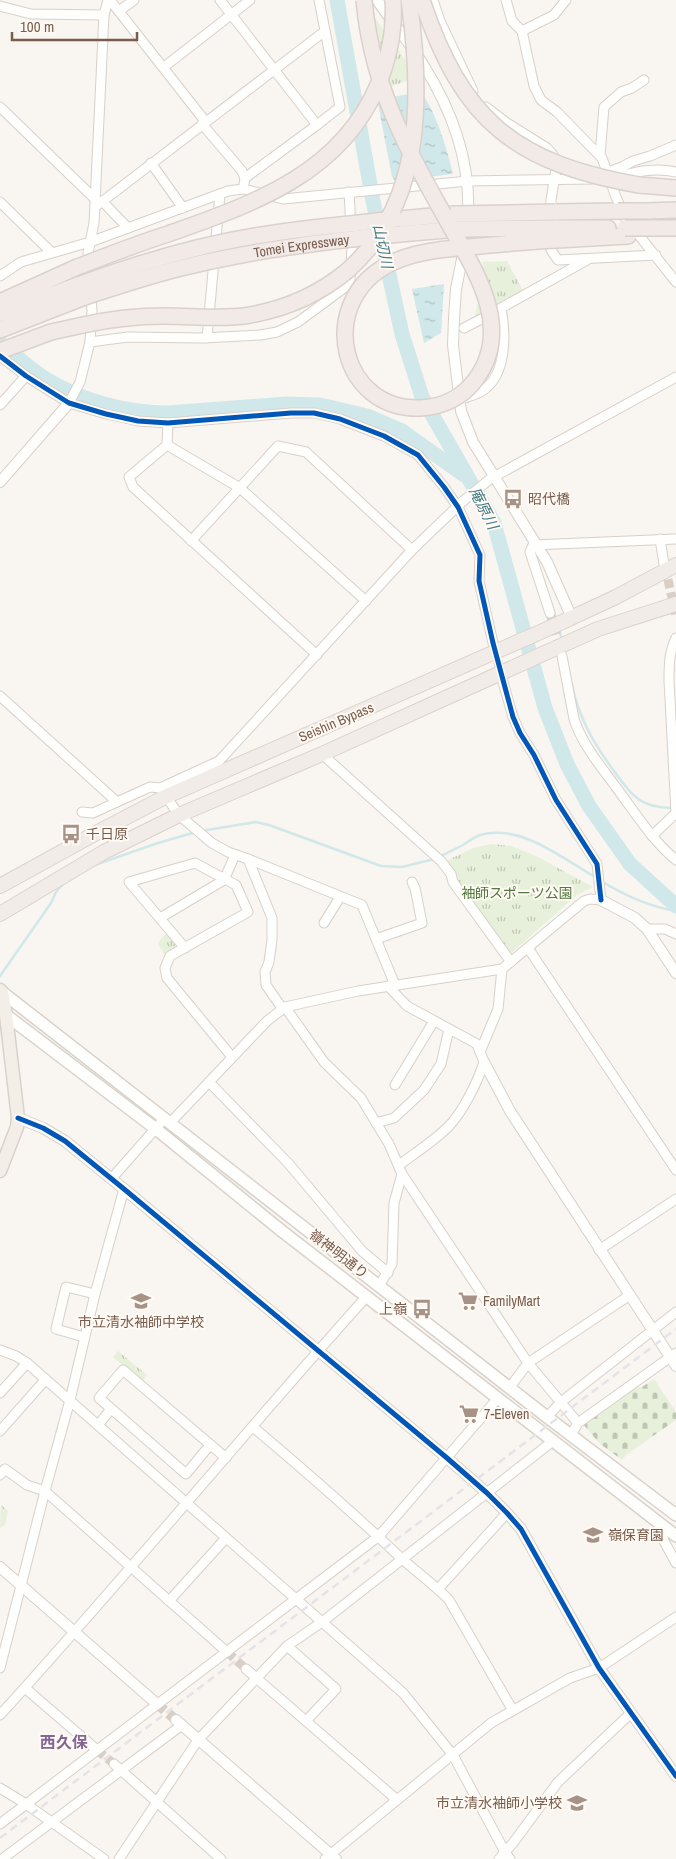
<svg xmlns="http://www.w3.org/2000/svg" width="676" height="1859" font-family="'Archivo Narrow','Noto Sans JP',sans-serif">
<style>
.cemetery{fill:url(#cemetery-stones)}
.park{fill:url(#park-tufts)}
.water{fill:url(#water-ripples)}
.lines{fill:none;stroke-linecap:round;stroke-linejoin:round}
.stream{stroke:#d0e8ea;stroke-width:2.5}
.river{stroke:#d0e8ea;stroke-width:15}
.minor-tunnel{stroke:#d9cfc7;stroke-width:9;stroke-dasharray:9 4.5;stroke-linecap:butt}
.tertiary-tunnel{stroke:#d9cfc7;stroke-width:10;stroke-dasharray:10 5;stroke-linecap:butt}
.minor-casing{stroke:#d7d1cb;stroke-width:11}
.tertiary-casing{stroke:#d7d1cb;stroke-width:12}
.secondary-casing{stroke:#d9d2cb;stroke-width:14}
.primary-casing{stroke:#dad1cc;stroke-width:15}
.trunk-casing{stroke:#dad1cc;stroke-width:16}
.motorway-casing{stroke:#dad1cc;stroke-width:18}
.minor{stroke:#fefefd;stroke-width:9}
.tertiary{stroke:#fefefd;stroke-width:10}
.secondary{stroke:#fefefd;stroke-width:11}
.primary{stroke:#f3eee8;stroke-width:12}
.trunk{stroke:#f2ece8;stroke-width:14}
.motorway{stroke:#f2eae7;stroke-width:15}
.rail{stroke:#e6e3e7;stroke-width:2.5;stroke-dasharray:8 5;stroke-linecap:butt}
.motorway-bridge-casing{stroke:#dad1cc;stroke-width:18;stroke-linecap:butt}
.motorway-bridge{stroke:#f2eae7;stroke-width:15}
.cycleway-casing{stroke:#fffaf3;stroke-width:8}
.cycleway{stroke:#0057b8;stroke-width:5}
.labels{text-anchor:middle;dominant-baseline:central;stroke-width:4;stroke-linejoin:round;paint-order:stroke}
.street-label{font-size:14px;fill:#7a5c4d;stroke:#fffaf3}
.poi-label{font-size:14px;fill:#7a5c4d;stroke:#fffaf3;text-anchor:start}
.park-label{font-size:14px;fill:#537a41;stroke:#fffaf3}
.water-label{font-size:15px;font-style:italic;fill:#437c86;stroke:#fffaf3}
.quarter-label{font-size:16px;font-weight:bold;fill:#846695;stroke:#fffaf3}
</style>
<defs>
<pattern id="cemetery-stones" width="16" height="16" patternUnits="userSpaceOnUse" patternTransform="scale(1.25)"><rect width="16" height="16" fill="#e7f0db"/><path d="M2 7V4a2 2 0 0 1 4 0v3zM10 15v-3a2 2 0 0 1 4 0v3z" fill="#c0c6b4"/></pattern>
<pattern id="park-tufts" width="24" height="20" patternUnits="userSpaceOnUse" patternTransform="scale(1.25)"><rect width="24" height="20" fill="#e7f0db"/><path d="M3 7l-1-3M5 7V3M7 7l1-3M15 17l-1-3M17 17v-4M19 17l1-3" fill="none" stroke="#c0c6b4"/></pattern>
<pattern id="water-ripples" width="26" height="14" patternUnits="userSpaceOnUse" patternTransform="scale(1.25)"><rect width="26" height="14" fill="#d0e8ea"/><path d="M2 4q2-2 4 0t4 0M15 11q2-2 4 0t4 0" fill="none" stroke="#aebfc0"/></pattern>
</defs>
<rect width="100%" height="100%" fill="#f9f5f0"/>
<!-- cemetery -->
<polygon class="cemetery" points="654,1379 676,1412 676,1420 626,1455 622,1460 599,1443 583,1424 633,1387 642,1387"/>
<!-- park -->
<g class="park">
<polygon points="374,17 418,77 381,90 364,22"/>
<polygon points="507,261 523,291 474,318 480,296 483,262"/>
<polygon points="491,844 512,846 538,857 593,887 577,895 510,954 457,881 446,861 473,848"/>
<polygon points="167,932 175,942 175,949 165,956 158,943"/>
<polygon points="118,1351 147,1375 142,1381 113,1357"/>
<polygon points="1,1505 8,1511 5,1525 0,1528"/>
</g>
<!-- water -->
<g class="water">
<path d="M420,92C435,107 448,153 453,174L395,181L392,177L378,104L381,99Z"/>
<polygon points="444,284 441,333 424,343 412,289"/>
</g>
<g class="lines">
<!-- stream -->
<g class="stream">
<polyline points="543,579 556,619"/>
<polyline points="559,629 562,640"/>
<path d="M572,685C579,718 594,744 614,771C621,781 628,791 637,798C647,806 661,808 674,808"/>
<polyline points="201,831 256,822 269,825 381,866 402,867 434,859"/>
<path d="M439,857C447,853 455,849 463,845C468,842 474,837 480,835C521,823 564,860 597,878"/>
<polyline points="92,866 158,843 196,832"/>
<path d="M601,881C624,895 650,907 676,911"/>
<polyline points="0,976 51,903 56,892 64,883"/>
</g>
<!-- river -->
<g class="river">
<polyline points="337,0 373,201 402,334 422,397 494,523 545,708 567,764 589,806 630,864 676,906"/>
<path d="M0,343C15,355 30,369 46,379C82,401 126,413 168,413L287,404L320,405L367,416L402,431L464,475"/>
</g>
<!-- minor-tunnel -->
<g class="minor-tunnel">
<polyline points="665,566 676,616"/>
<polyline points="550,613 561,651"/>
<polyline points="494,648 502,677"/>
<polyline points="227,1652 246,1669"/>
<polyline points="97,1750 114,1764"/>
</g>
<!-- tertiary-tunnel -->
<polyline class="tertiary-tunnel" points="157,1704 176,1720"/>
<defs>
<g id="minor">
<polyline points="110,0 205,121"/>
<polyline points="220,0 317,125 340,107 319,0"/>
<polyline points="433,0 440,21 473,91"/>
<polyline points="506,0 512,21 522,31 534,86 541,100 557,112 602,158 616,197 626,219 676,282"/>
<polyline points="0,6 31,14 104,15"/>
<polyline points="119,11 134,0"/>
<polyline points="522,31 554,15 566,0"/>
<polyline points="164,67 250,0"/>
<polyline points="0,107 95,199"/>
<polyline points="486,107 507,123 547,148 553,155 556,169 551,200 551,250 558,260 656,255"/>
<polyline points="202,124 242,171 245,178 244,184"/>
<polyline points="600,155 604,107 621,92 632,88 644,80"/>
<polyline points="151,163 183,208"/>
<polyline points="608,172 622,167 633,161 650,156 676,145"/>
<path d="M615,177C636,172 654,167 676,172"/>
<polyline points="245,178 317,125"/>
<polyline points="102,201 128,228"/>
<polyline points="0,202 51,252"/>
<polyline points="95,207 325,31"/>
<polyline points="0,276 21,262 90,242 228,191 243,189 283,199 468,181 592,179"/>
<polyline points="464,328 493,313"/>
<polyline points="207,338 220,194"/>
<polyline points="90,342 128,337 202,338 260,335 277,332 298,322 344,288 350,279 352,247 349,192"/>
<polyline points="0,356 26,376 69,403 106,414 138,421 168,423 291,413 314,413 340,419 384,436 418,455 444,487 458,507 480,555 479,581 493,643"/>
<path d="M460,400C466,397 476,395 482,391C507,375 506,334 501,308L587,260"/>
<polyline points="69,403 80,382 90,342 92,311 88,253 94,223 104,15 108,0"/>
<polyline points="0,405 26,376"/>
<polyline points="168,423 167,445 129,477 133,487 317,655"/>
<polyline points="167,445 240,488 366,601"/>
<polyline points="660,539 664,564"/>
<polyline points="191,541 278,446 306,452 412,550"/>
<polyline points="550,613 530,552 533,545 676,539"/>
<path d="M562,656L574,719C583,747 604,770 621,794C638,817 654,842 676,860"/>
<polyline points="0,696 117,802 150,787 160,788 179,815 212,843 228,852 248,859 362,905 395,985"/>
<polyline points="322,754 441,861 451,874 453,882 511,962"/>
<polyline points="160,788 219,761 412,550 462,502 490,479 676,377"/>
<polyline points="82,812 93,813 117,802"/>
<path d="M652,836L676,813L669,681C669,666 669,652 676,638"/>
<polyline points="248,859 272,918 272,940 269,962 265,972 266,985 282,1008"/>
<polyline points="160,918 224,880 235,855"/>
<polyline points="324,923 340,897"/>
<polyline points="647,929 665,929 676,934"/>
<polyline points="376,939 422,923 415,888 412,882"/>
<polyline points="185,948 129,882 195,863 236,885 248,912 170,956 165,968 167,978 232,1057"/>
<polyline points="528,948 676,1170"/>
<path d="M388,986L407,1006L477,1044L484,1062C478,1081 463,1112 448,1127C434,1141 415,1153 399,1165"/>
<polyline points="285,1007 324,1062 361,1098 389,1144 402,1174 394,1203 392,1264 379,1286"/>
<polyline points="480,1052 498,1009 502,969"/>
<polyline points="209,1082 289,1164 362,1251 388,1273"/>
<polyline points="395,1085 434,1021"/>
<polyline points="170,1123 267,1021 285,1007 358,991 502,969 584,901 590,899 601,900 597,864 556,800 534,755 520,733 513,717 503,682"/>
<polyline points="376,1123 394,1118 424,1090 441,1064 449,1029"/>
<polyline points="402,1174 528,1363 578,1423"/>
<polyline points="112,1178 164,1119"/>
<polyline points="599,1250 676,1199"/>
<polyline points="84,1337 56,1329 66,1287 95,1294"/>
<polyline points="0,1350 16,1356 27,1363 403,1693 453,1755 505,1852 510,1859"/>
<polyline points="510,1387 528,1363 630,1295"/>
<polyline points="0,1393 27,1363"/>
<polyline points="547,1417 561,1402 676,1312"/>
<polyline points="98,1425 111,1409"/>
<path d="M253,1427C303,1469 352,1512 400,1557C416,1572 434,1584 449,1600L512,1709"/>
<polyline points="0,1431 46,1379"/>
<polyline points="571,1435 578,1423 676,1353"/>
<polyline points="210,1445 186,1474 99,1398 123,1370 226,1458"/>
<polyline points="0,1475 5,1469 27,1485 45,1491 227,1652"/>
<polyline points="659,1523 664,1541 676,1563"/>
<polyline points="439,1588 507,1513"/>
<polyline points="169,1601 226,1538"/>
<polyline points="287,1646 336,1689 306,1721"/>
<polyline points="0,1668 45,1491 70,1400 95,1294 124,1189"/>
<polyline points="246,1669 396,1799"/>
<polyline points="25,1688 97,1750"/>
<path d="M0,1715C125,1578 243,1434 367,1296"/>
<polyline points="114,1764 221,1859"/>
<polyline points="0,1788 26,1804 104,1859"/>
<polyline points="0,1824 379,1536 498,1398"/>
<polyline points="2,1859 182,1725"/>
<polyline points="119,1859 198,1740 287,1646 322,1622 553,1441"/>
<polyline points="325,1859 491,1723 570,1678 599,1668 676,1617"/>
<polyline points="499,1859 513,1843 558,1782 631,1713"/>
</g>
<g id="tertiary">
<path d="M377,0C392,22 410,43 424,66C453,112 471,165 468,219"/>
<polyline points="464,249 456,289 454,318 453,345 461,411 473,442 547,562 572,618"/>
<polyline points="0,482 69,403"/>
<polyline points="601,900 635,918 647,929 676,973"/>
<polyline points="484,1062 510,1111 676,1366"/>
<polyline points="18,1118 43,1128 65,1141 124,1189 447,1458 487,1493 507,1513 521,1529 599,1668 676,1776"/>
<polyline points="0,1567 157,1704"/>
<polyline points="176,1720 336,1859"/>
</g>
<g id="secondary">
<polyline points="2,992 547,1417 676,1515"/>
<polyline points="6,1015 156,1129 283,1232 676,1536"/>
</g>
<polyline id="primary" points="0,990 2,992 6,1015 18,1118 17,1127 0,1171"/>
<g id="trunk">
<polyline points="0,886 98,832 165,797 545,630 616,597 676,565"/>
<polyline points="0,914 104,852 179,815 322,754 598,629 676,604"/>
</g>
<g id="motorway">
<polyline points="639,185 676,188"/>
<polyline points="648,211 676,210"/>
<polyline points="555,212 618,211"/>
<polyline points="399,219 455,214"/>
<polyline points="556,228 608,228"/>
<polyline points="653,228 676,228"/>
<polyline points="400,234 458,229"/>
<polyline points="556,240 628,236"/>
<polyline points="0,302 75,268"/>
<polyline points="0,314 78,285"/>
<polyline points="0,330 82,298"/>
<polyline points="0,351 51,332 83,325"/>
</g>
</defs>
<!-- minor casing -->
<use href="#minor" class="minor-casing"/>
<!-- tertiary casing -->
<use href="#tertiary" class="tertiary-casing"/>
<!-- secondary casing -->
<use href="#secondary" class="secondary-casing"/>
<!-- primary casing -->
<use href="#primary" class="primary-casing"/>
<!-- trunk casing -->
<use href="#trunk" class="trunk-casing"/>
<!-- motorway casing -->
<use href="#motorway" class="motorway-casing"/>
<!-- minor -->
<use href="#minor" class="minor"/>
<!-- tertiary -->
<use href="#tertiary" class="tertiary"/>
<!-- secondary -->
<use href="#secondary" class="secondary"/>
<!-- primary -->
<use href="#primary" class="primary"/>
<!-- trunk -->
<use href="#trunk" class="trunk"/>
<!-- motorway -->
<use href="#motorway" class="motorway"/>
<!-- rail -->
<polyline class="rail" points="0,1838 676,1329"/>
<defs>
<g id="motorway-bridge">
<path d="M364,0C368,45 381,90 400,131C414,162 431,192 448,222C474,269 514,327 476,379C463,397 443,407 421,408C341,411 317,307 384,267C412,250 448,249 480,246C505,244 531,241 556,240"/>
<path d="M422,0C462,121 515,163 639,185"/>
<polyline points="618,211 648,211"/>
<polyline points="457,214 555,212"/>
<polyline points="625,228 653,228"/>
<polyline points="458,229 556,228"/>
<path d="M75,268C106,256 136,244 168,234C252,204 340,175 378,85C389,58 395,29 393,0"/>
<path d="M78,285C135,264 195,246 255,236C302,228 349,224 396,219"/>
<path id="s1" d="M82,298C115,287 148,276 181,268C253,250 327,241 400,234"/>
<path d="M83,325C110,319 137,316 165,316C191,316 218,319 244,316C283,310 317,296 347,271C425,203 422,94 409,0"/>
</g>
</defs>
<!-- motorway-bridge casing -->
<use href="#motorway-bridge" class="motorway-bridge-casing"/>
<!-- motorway-bridge -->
<use href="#motorway-bridge" class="motorway-bridge"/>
<defs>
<g id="cycleway">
<polyline points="0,356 26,376 69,403 106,414 138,421 168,423 291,413 314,413 340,419 384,436 418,455 444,487 458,507 480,555 479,581 493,643 513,717 520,733 534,755 556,800 597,864 601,900"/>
<polyline points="18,1118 43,1128 65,1141 124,1189 447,1458 487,1493 507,1513 521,1529 599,1668 676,1776"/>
</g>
</defs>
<!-- cycleway casing -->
<use href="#cycleway" class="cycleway-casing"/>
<!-- cycleway -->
<use href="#cycleway" class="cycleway"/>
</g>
<!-- icons -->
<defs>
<symbol id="bus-bare" viewBox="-9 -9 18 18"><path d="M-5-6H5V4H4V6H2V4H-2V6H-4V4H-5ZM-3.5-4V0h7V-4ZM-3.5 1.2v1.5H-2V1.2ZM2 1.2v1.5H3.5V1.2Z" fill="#a69286" stroke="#fffaf3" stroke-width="2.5" paint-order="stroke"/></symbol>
<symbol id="school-bare" viewBox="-9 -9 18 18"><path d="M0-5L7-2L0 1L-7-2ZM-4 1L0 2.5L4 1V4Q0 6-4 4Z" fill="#a69286" stroke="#fffaf3" stroke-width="2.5" paint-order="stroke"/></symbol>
<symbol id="supermarket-bare" viewBox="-9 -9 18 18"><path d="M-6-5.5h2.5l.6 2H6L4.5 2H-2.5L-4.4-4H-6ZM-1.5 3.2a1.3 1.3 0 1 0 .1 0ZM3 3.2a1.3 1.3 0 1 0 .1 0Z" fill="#a69286" stroke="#fffaf3" stroke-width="2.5" paint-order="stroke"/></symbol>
</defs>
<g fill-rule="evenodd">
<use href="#bus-bare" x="499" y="485" width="28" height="28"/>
<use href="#bus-bare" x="57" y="820" width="28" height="28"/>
<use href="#school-bare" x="127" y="1287" width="28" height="28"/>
<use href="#supermarket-bare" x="454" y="1287" width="28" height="28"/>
<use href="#bus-bare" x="408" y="1295" width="28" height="28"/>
<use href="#supermarket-bare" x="455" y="1400" width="28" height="28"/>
<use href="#school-bare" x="579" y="1521" width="28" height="28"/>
<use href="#school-bare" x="563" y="1789" width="28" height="28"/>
</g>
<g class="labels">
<!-- street labels -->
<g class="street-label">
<text stroke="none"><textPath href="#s1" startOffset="226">Tomei Expressway</textPath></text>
<text transform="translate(336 722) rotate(-23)">Seishin Bypass</text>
<text transform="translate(339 1254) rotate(38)">嶺神明通り</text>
</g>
<!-- poi labels -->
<g class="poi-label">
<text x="528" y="499">昭代橋</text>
<text x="86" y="834">千日原</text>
<text x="483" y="1301">FamilyMart</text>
<text x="407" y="1309" text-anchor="end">上嶺</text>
<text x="141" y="1322" text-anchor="middle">市立清水袖師中学校</text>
<text x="484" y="1414">7-Eleven</text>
<text x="608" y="1535">嶺保育園</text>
<text x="562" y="1803" text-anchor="end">市立清水袖師小学校</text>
</g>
<!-- park labels -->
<g class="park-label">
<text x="517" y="893">袖師スポーツ公園</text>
</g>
<!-- water labels -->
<g class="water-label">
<text transform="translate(383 246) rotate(78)">山切川</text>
<text transform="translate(484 508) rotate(63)">庵原川</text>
</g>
<!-- quarter labels -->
<g class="quarter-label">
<text x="64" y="1742">西久保</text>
</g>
</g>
<!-- scale -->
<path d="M12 32v8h125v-8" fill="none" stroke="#7a5c4d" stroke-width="2.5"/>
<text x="20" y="32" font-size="15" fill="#7a5c4d" stroke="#fffaf3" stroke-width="4" paint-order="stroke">100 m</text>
</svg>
